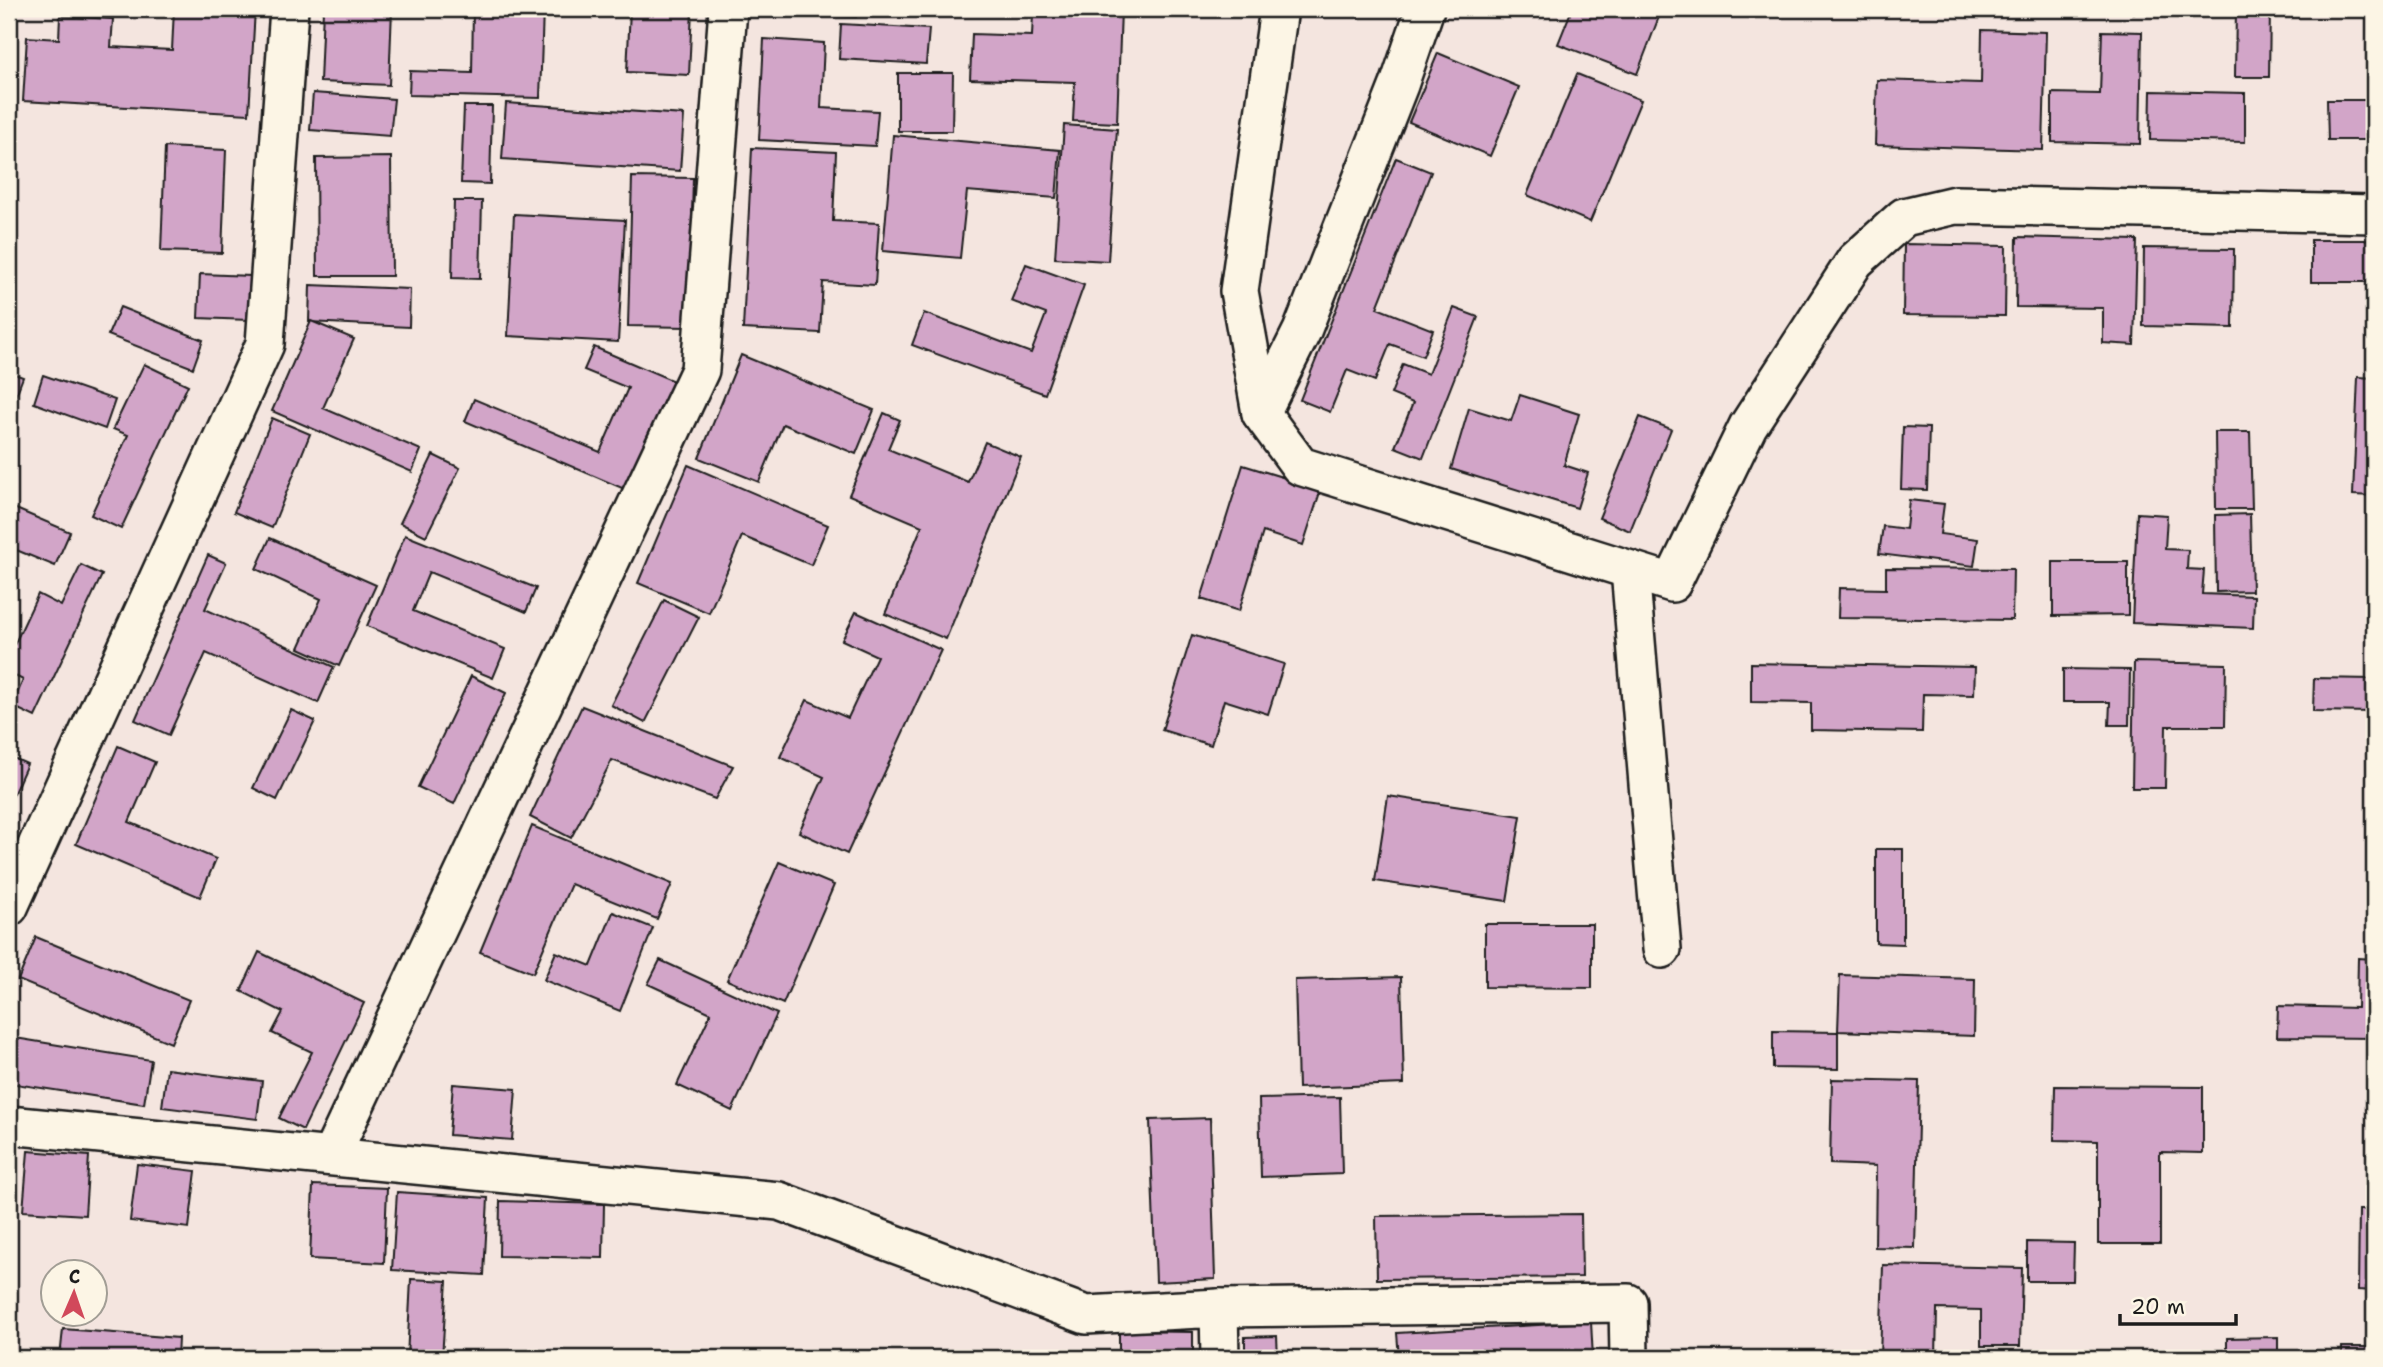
<svg xmlns="http://www.w3.org/2000/svg" width="2383" height="1367" font-family="'Shantell Sans',sans-serif">
<style>
.building{fill:#d2a5c8;stroke:#1c1c1c;stroke-width:2}
.lines{fill:none;stroke-linecap:round;stroke-linejoin:round}
.minor-casing{stroke:#1c1c1c;stroke-width:42}
.minor{stroke:#fcf5e5;stroke-width:37}
</style>
<rect width="100%" height="100%" fill="#f4e5df"/>
<filter id="ink" filterUnits="userSpaceOnUse"><feTurbulence type="fractalNoise" baseFrequency=".0143" numOctaves="2"/><feDisplacementMap in="SourceGraphic" scale="14" xChannelSelector="R" yChannelSelector="G"/><feConvolveMatrix kernelMatrix="1 2 1 2 8 2 1 2 1" color-interpolation-filters="sRGB"/></filter>
<g filter="url(#ink)">
<!-- building -->
<g class="building">
<polygon points="174,9 255,9 249,114 23,101 27,37 59,39 60,16 113,19 111,47 172,50"/>
<polygon points="323,9 392,9 389,85 320,82"/>
<polygon points="473,9 543,9 540,98 409,95 410,71 472,73"/>
<polygon points="630,9 692,9 689,75 627,72"/>
<polygon points="770,9 856,9 856,17 770,13"/>
<polygon points="1057,9 1121,9 1117,123 1073,121 1075,82 970,79 972,34 1032,36 1033,14 1057,15"/>
<polygon points="1572,9 1662,9 1637,74 1558,44"/>
<polygon points="2134,9 2177,9 2176,14 2134,13"/>
<polygon points="2236,9 2270,9 2269,77 2235,77"/>
<polygon points="841,24 929,29 926,64 839,59"/>
<polygon points="1982,30 2046,32 2043,150 1875,145 1877,80 1981,83"/>
<polygon points="2102,31 2142,32 2140,144 2052,142 2052,93 2100,94"/>
<polygon points="764,39 824,43 821,108 878,111 875,146 759,140"/>
<polygon points="1438,53 1519,87 1490,156 1409,122"/>
<polygon points="898,73 953,73 952,131 898,131"/>
<polygon points="1577,74 1641,100 1590,222 1527,195"/>
<polygon points="2151,91 2245,93 2245,142 2150,140"/>
<polygon points="313,93 394,99 390,136 310,130"/>
<polygon points="2327,100 2374,100 2374,140 2328,140"/>
<polygon points="506,103 684,115 680,171 502,159"/>
<polygon points="464,106 492,106 490,184 461,183"/>
<polygon points="1064,125 1117,129 1108,261 1055,258"/>
<polygon points="893,135 1060,150 1056,198 967,191 960,258 883,251"/>
<polygon points="165,147 226,150 222,253 161,251"/>
<polygon points="752,148 836,152 833,221 879,223 875,285 823,282 820,333 743,329"/>
<polygon points="391,157 392,276 317,276 316,158"/>
<polygon points="1396,158 1431,172 1377,308 1433,330 1423,356 1390,344 1375,381 1347,370 1330,412 1300,400"/>
<polygon points="632,177 693,178 689,327 628,326"/>
<polygon points="454,201 482,201 480,279 452,278"/>
<polygon points="514,214 625,220 618,342 508,336"/>
<polygon points="2017,237 2137,240 2134,345 2103,343 2103,308 2016,307"/>
<polygon points="2311,240 2374,240 2374,364 2372,364 2372,282 2311,282"/>
<polygon points="1904,244 2006,246 2005,316 1903,315"/>
<polygon points="2144,248 2234,249 2233,328 2143,326"/>
<polygon points="1026,264 1084,285 1045,394 912,345 924,313 1031,353 1046,314 1011,301"/>
<polygon points="200,274 251,276 249,320 198,318"/>
<polygon points="310,285 410,289 409,327 309,322"/>
<polygon points="120,307 203,340 193,368 108,335"/>
<polygon points="1454,308 1478,317 1423,458 1395,447 1413,403 1391,394 1403,364 1428,374"/>
<polygon points="311,321 354,339 323,408 421,450 412,472 272,411"/>
<polygon points="594,347 676,382 629,491 465,421 474,399 600,452 628,388 584,370"/>
<polygon points="741,355 874,410 856,454 783,424 759,482 699,458"/>
<polygon points="144,364 188,385 121,529 91,515 128,435 113,429"/>
<polygon points="9,372 23,377 13,403 9,401"/>
<polygon points="43,375 115,400 105,429 34,403"/>
<polygon points="2358,377 2374,378 2374,496 2353,495"/>
<polygon points="1520,395 1579,414 1564,465 1588,473 1577,508 1451,469 1469,408 1511,421"/>
<polygon points="884,413 900,420 888,449 968,482 985,442 1021,457 946,639 885,614 922,526 849,495"/>
<polygon points="1640,417 1671,429 1630,531 1599,518"/>
<polygon points="272,418 310,434 272,528 234,512"/>
<polygon points="1903,427 1929,428 1927,490 1901,489"/>
<polygon points="2215,432 2250,432 2252,509 2216,509"/>
<polygon points="433,455 460,468 426,536 400,523"/>
<polygon points="688,465 828,525 811,565 742,536 709,613 638,583"/>
<polygon points="1243,465 1321,489 1303,545 1263,532 1239,611 1201,599"/>
<polygon points="1909,500 1944,504 1940,534 1978,539 1974,566 1879,554 1883,526 1906,529"/>
<polygon points="9,506 70,532 55,566 9,547"/>
<polygon points="2137,513 2167,515 2165,549 2188,550 2187,569 2204,570 2202,594 2254,596 2253,628 2132,623"/>
<polygon points="2250,514 2252,591 2216,592 2215,515"/>
<polygon points="405,535 536,588 526,612 429,572 413,611 505,649 493,678 367,626"/>
<polygon points="270,538 376,585 339,666 299,648 321,599 256,569"/>
<rect x="2367" y="547" width="7" height="71"/>
<polygon points="208,555 226,563 205,609 334,667 318,703 206,653 169,735 135,720"/>
<polygon points="2053,562 2128,562 2128,615 2053,616"/>
<polygon points="81,565 102,575 35,717 12,706 23,680 9,673 9,656 38,594 61,606"/>
<polygon points="1886,568 2013,569 2012,620 1838,618 1839,588 1886,589"/>
<polygon points="664,600 699,617 645,723 611,705"/>
<polygon points="856,612 941,650 847,854 799,832 824,777 780,757 807,700 848,718 877,656 842,640"/>
<polygon points="1192,635 1284,664 1268,714 1224,700 1211,745 1162,730"/>
<polygon points="2134,662 2226,664 2225,726 2166,726 2165,788 2132,788"/>
<polygon points="1751,663 1975,667 1974,695 1923,694 1922,732 1811,730 1811,703 1751,702"/>
<polygon points="2063,669 2130,670 2129,725 2109,725 2110,702 2063,702"/>
<polygon points="471,676 506,693 454,804 418,787"/>
<polygon points="2314,678 2374,679 2374,764 2372,764 2373,712 2313,711"/>
<polygon points="582,706 733,766 715,799 612,760 571,838 530,817"/>
<polygon points="291,710 315,721 277,800 253,788"/>
<polygon points="118,746 155,762 129,822 216,859 200,897 76,844"/>
<polygon points="9,756 27,764 9,804"/>
<polygon points="1388,796 1521,816 1507,901 1375,881"/>
<polygon points="532,826 672,884 657,919 571,884 533,973 480,952"/>
<polygon points="1876,849 1903,849 1903,944 1876,943"/>
<polygon points="779,862 834,885 783,1004 727,980"/>
<polygon points="613,912 653,928 620,1011 544,980 556,952 591,966"/>
<polygon points="1485,924 1592,924 1592,988 1485,987"/>
<polygon points="36,937 189,1000 171,1043 18,980"/>
<polygon points="259,952 364,1003 303,1130 279,1118 312,1052 272,1033 283,1012 241,991"/>
<polygon points="2358,958 2374,959 2374,1038 2277,1037 2278,1006 2357,1008"/>
<polygon points="660,960 777,1014 732,1111 677,1085 711,1013 648,984"/>
<polygon points="1840,975 1975,979 1974,1036 1838,1031"/>
<polygon points="1401,977 1404,1084 1298,1088 1295,980"/>
<polygon points="1773,1031 1838,1032 1838,1069 1773,1068"/>
<polygon points="9,1037 151,1060 144,1104 9,1083"/>
<polygon points="167,1069 262,1081 257,1119 162,1107"/>
<polygon points="1832,1079 1919,1081 1915,1248 1875,1247 1876,1166 1830,1164"/>
<polygon points="453,1084 516,1089 512,1140 449,1135"/>
<polygon points="2055,1086 2203,1087 2203,1153 2160,1152 2160,1244 2098,1244 2098,1141 2054,1140"/>
<polygon points="1340,1097 1342,1174 1261,1177 1259,1099"/>
<polygon points="1210,1118 1215,1279 1156,1282 1150,1120"/>
<polygon points="28,1151 89,1156 85,1215 23,1211"/>
<polygon points="137,1164 196,1171 189,1228 130,1221"/>
<polygon points="313,1185 387,1188 384,1263 310,1259"/>
<polygon points="397,1192 488,1198 484,1275 392,1270"/>
<polygon points="500,1201 604,1204 603,1258 499,1256"/>
<polygon points="2359,1210 2374,1210 2374,1291 2358,1290"/>
<polygon points="1581,1214 1582,1277 1377,1279 1376,1216"/>
<polygon points="2027,1242 2074,1243 2073,1281 2027,1281"/>
<polygon points="1883,1265 2022,1268 2020,1346 1981,1346 1981,1310 1937,1309 1936,1358 1880,1358"/>
<polygon points="411,1279 447,1281 442,1358 407,1358"/>
<polygon points="1591,1322 1593,1358 1399,1358 1397,1333"/>
<polygon points="63,1329 178,1338 177,1358 60,1358"/>
<polygon points="1119,1331 1193,1332 1193,1358 1119,1358"/>
<polygon points="1277,1336 1278,1358 1245,1358 1245,1337"/>
<polygon points="2278,1337 2278,1358 2227,1358 2227,1338"/>
<rect x="2342" y="1347" width="32" height="11"/>
</g>
<g class="lines">
<defs>
<g id="minor">
<polyline points="1279,9 1239,291 1261,413 1300,466 1672,583 1748,426 1855,261 1904,217 1955,205 2374,214"/>
<polyline points="1261,413 1302,331 1399,85 1425,9"/>
<polyline points="1630,570 1662,949"/>
<polyline points="9,907 265,344 289,9"/>
<polyline points="9,1125 779,1201 1086,1315 1219,1308 1220,1358"/>
<polyline points="331,1156 700,370 728,9"/>
<polyline points="1219,1308 1628,1303 1629,1358"/>
</g>
</defs>
<!-- minor casing -->
<use href="#minor" class="minor-casing"/>
<!-- minor -->
<use href="#minor" class="minor"/>
</g>
</g>
<!-- margin -->
<rect width="2383" height="1367" fill="none" stroke="#fcf5e5" stroke-width="35"/>
<rect x="18" y="18" width="2348" height="1332" fill="none" stroke="#1c1c1c" stroke-width="2.5" filter="url(#ink)"/>
<!-- north arrow -->
<g transform="translate(74 1293) rotate(2)"><circle r="33" fill="#fcf5e5" stroke="#a29e95" stroke-width="2"/>
<path d="M0-5L12 26L0 18L-12 26Z" fill="#d1495b"/>
<text y="-10" font-size="19" font-weight="bold" text-anchor="middle" fill="#1c1c1c">С</text>
</g>
<!-- scale -->
<path d="M2120 1314v10h116v-10" fill="none" stroke="#1c1c1c" stroke-width="3.5"/>
<text x="2131" y="1314" font-size="21" fill="#1c1c1c" stroke="#fcf5e5" stroke-width="5" paint-order="stroke">20 m</text>
</svg>
